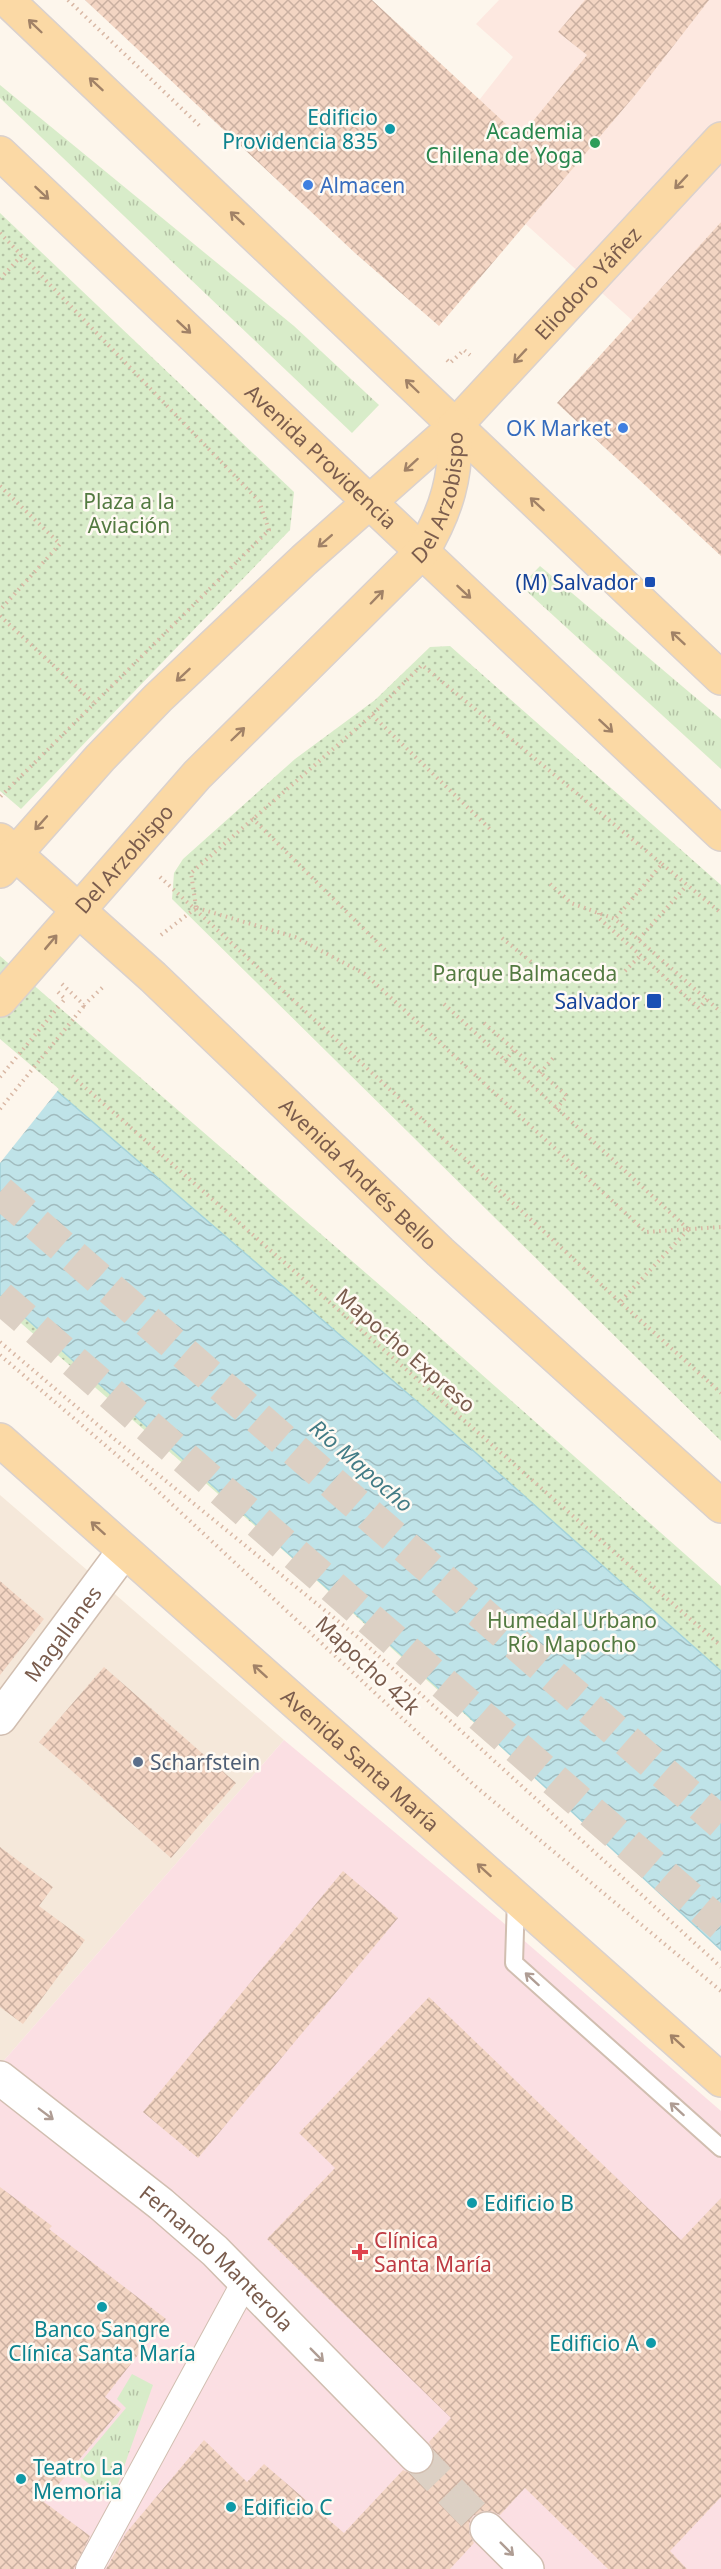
<svg xmlns="http://www.w3.org/2000/svg" width="721" height="2569" font-family="'Noto Sans',sans-serif">
<style>
.residential{fill:#f5e8da}
.commercial{fill:#fde8e0}
.medical{fill:#fbdfe3}
.grass{fill:url(#grass-tufts)}
.park{fill:url(#park-dots)}
.water{fill:url(#water-waves);stroke:#a5d3da;stroke-width:1.5}
.pier{fill:#fdf6ec}
.building{fill:url(#building-cross-hatch)}
.lines{fill:none;stroke-linecap:round;stroke-linejoin:round}
.minor-tunnel{stroke:#dcd0c4;stroke-width:33;stroke-dasharray:33 16;stroke-linecap:butt}
.motorway-tunnel{stroke:#dcd0c4;stroke-width:33;stroke-dasharray:33 16;stroke-linecap:butt}
.service-casing{stroke:#d1beb0;stroke-width:20}
.pedestrian-casing{stroke:#d1beb0;stroke-width:28}
.minor-casing{stroke:#d1beb0;stroke-width:36}
.primary-casing{stroke:#dad1cd;stroke-width:36}
.path{stroke:#d9b8a5;stroke-width:4;stroke-dasharray:1.5 4.5;stroke-linecap:butt}
.service{stroke:#fff;stroke-width:16}
.pedestrian{stroke:#fff;stroke-width:26}
.minor{stroke:#fff;stroke-width:33}
.primary{stroke:#fbd9a5;stroke-width:33}
.path-bridge{stroke:#d9b8a5;stroke-width:4;stroke-dasharray:1.5 4.5;stroke-linecap:butt}
.oneway{stroke:#a18267}
.oneway2{stroke:#af9d94}
.culture-dot{fill:#0f9aa8;stroke:#fffaf3;stroke-width:2}
.leisure-dot{fill:#2e9e5b;stroke:#fffaf3;stroke-width:2}
.shop-dot{fill:#3f7fe0;stroke:#fffaf3;stroke-width:2}
.transit-dot{fill:#1a4fb4;stroke:#fffaf3;stroke-width:2}
.service-dot{fill:#5c6f8a;stroke:#fffaf3;stroke-width:2}
.health-dot{fill:#e0444e;stroke:#fffaf3;stroke-width:2}
.labels{text-anchor:middle;dominant-baseline:central;stroke-width:5;stroke-linejoin:round;paint-order:stroke}
.culture-label{font-size:21px;fill:#0d838f;stroke:#fffaf3;text-anchor:start}
.leisure-label{font-size:21px;fill:#27864d;stroke:#fffaf3;text-anchor:end}
.shop-label{font-size:21px;fill:#366cbe;stroke:#fffaf3;text-anchor:start}
.street-label{font-size:21px;fill:#7a5c4d;stroke:#fffaf3}
.park-label{font-size:21px;fill:#537a41;stroke:#fffaf3}
.transit-label{font-size:21px;fill:#164399;stroke:#fffaf3;text-anchor:end}
.service-label{font-size:21px;fill:#4e5e75;stroke:#fffaf3;text-anchor:start}
.health-label{font-size:21px;fill:#be3a42;stroke:#fffaf3;text-anchor:start}
.water-label{font-size:22px;font-style:italic;fill:#437c86;stroke:#fffaf3}
</style>
<defs>
<pattern id="grass-tufts" width="24" height="20" patternUnits="userSpaceOnUse" patternTransform="scale(1.5)"><rect width="24" height="20" fill="#d8ecc9"/><path d="M3 7l-1-3M5 7V3M7 7l1-3M15 17l-1-3M17 17v-4M19 17l1-3" fill="none" stroke="#b4c2a5"/></pattern>
<pattern id="park-dots" width="8" height="8" patternUnits="userSpaceOnUse" patternTransform="scale(1.5)"><rect width="8" height="8" fill="#d8ecc9"/><path d="M2 2h.1M6 6h.1" fill="none" stroke="#b4c2a5" stroke-width="1.8" stroke-linecap="round"/></pattern>
<pattern id="water-waves" width="16" height="10" patternUnits="userSpaceOnUse" patternTransform="scale(1.5)"><rect width="16" height="10" fill="#bfe3e8"/><path d="M0 5q4-4 8 0t8 0" fill="none" stroke="#a0bbbe"/></pattern>
<pattern id="building-cross-hatch" width="8" height="8" patternUnits="userSpaceOnUse" patternTransform="scale(1.5)"><rect width="8" height="8" fill="#f3d5c3"/><path d="M0 0l8 8M0 8l8-8" fill="none" stroke="#cab0a1"/></pattern>
</defs>
<rect width="100%" height="100%" fill="#fdf6ec"/>
<!-- residential -->
<polygon class="residential" points="0,1495 284,1740 0,2065"/>
<!-- commercial -->
<polygon class="commercial" points="499,0 721,0 721,222 633,321 438,145 480,99 513,57 476,24"/>
<!-- medical -->
<polygon class="medical" points="284,1740 506,1925 721,2111 721,2569 0,2569 0,2065"/>
<!-- grass -->
<g class="grass">
<polygon points="0,85 294,326 379,405 352,433 0,98"/>
<polygon points="540,566 721,719 721,769 521,586"/>
<polygon points="132,2374 153,2385 115,2492 108,2499 73,2471 126,2408 117,2399"/>
</g>
<!-- park -->
<g class="park">
<polygon points="0,213 294,492 290,530 21,809 0,791"/>
<polygon points="450,646 721,885 721,1441 172,899 174,873 183,859 295,759 375,700 430,647"/>
<polygon points="0,956 427,1326 721,1586 721,1946 284,1551 0,1305"/>
</g>
<!-- water -->
<polygon class="water" points="0,1042 450,1430 721,1671 721,1950 434,1684 0,1295"/>
<!-- pier -->
<polygon class="pier" points="0,1039 59,1089 0,1163"/>
<!-- building -->
<g class="building">
<polygon points="85,0 372,0 520,137 587,55 558,32 585,0 709,0 636,94 439,326 355,253"/>
<polygon points="721,222 721,556 557,403"/>
<polygon points="0,1581 44,1619 0,1675"/>
<polygon points="104,1667 236,1783 171,1858 39,1742"/>
<polygon points="0,1847 53,1887 39,1906 85,1940 23,2024 0,2007"/>
<polygon points="343,1871 398,1918 198,2158 143,2112"/>
<polygon points="429,1997 681,2240 721,2198 721,2497 670,2551 687,2569 608,2569 525,2488 500,2515 491,2511 483,2511 473,2516 469,2524 469,2533 474,2543 450,2569 106,2569 126,2533 204,2440 247,2482 264,2464 344,2533 403,2470 412,2474 420,2474 429,2470 434,2462 434,2452 429,2442 451,2418 267,2239 335,2168 299,2133"/>
<polygon points="0,2187 52,2226 49,2229 166,2319 105,2397 121,2409 44,2502 90,2536 74,2569 0,2569"/>
</g>
<g class="lines">
<!-- minor-tunnel -->
<polyline class="minor-tunnel" points="416,2456 487,2529"/>
<!-- motorway-tunnel -->
<g class="motorway-tunnel">
<polyline points="0,1192 721,1823"/>
<polyline points="0,1297 721,1925"/>
</g>
<defs>
<polyline id="service" points="516,1898 514,1963 721,2148"/>
<polyline id="pedestrian" points="89,2569 245,2282"/>
<g id="minor">
<path id="s1" d="M0,1718L124,1551"/>
<path id="s2" d="M0,2078L161,2204L215,2251L416,2456"/>
<polyline points="487,2529 527,2569"/>
</g>
<g id="primary">
<polyline points="7,0 721,678"/>
<path id="s3" d="M0,153L721,834"/>
<path id="s4" d="M0,840L153,977L440,1252L721,1506"/>
<path id="s5" d="M0,871L100,758L158,698L304,560L454,427L721,139"/>
<path id="s6" d="M0,1000L197,775L422,552C446,512 458,474 454,427"/>
<path id="s7" d="M0,1440L721,2080"/>
</g>
</defs>
<!-- service casing -->
<use href="#service" class="service-casing"/>
<!-- pedestrian casing -->
<use href="#pedestrian" class="pedestrian-casing"/>
<!-- minor casing -->
<use href="#minor" class="minor-casing"/>
<!-- primary casing -->
<use href="#primary" class="primary-casing"/>
<!-- path -->
<g class="path">
<polyline points="68,0 202,128"/>
<polyline points="0,233 259,501 269,530 0,797"/>
<polyline points="0,279 22,255"/>
<polyline points="447,360 450,363 464,350 470,355"/>
<polyline points="0,486 60,544 0,610"/>
<polyline points="0,616 93,702"/>
<polyline points="372,715 492,831"/>
<polyline points="252,818 385,950"/>
<polyline points="662,864 721,913"/>
<polyline points="160,877 620,1302"/>
<polyline points="550,884 571,903 615,919 721,1012"/>
<polyline points="196,907 191,873 372,715 422,665 662,864 615,919"/>
<polyline points="197,908 295,937 365,974 646,1232 721,1227"/>
<polyline points="599,913 599,918 699,1008 707,999"/>
<polyline points="161,935 196,908"/>
<polyline points="502,938 540,969"/>
<polyline points="639,939 687,885"/>
<polyline points="625,971 641,955"/>
<polyline points="62,984 84,1005 104,986"/>
<polyline points="58,992 65,999 60,1005"/>
<polyline points="444,1004 688,1229"/>
<polyline points="75,1017 84,1006"/>
<polyline points="484,1023 567,1096 556,1109"/>
<polyline points="505,1061 514,1050"/>
<polyline points="540,1073 554,1057"/>
<polyline points="72,1076 721,1646"/>
<polyline points="688,1230 620,1302 721,1393"/>
<polyline points="0,1342 112,1437 360,1639 721,1967"/>
<polyline points="0,1355 147,1481 475,1786 721,1991"/>
</g>
<!-- service -->
<use href="#service" class="service"/>
<!-- pedestrian -->
<use href="#pedestrian" class="pedestrian"/>
<!-- minor -->
<use href="#minor" class="minor"/>
<!-- primary -->
<use href="#primary" class="primary"/>
<!-- path-bridge -->
<g class="path-bridge">
<polyline points="0,1077 60,1005"/>
<polyline points="0,1109 75,1017"/>
</g>
</g>
<!-- one-way arrows -->
<defs><path id="oneway-shaft" d="M-6 0H5M1.5-3L5.5 0L1.5 3" fill="none" stroke-width="1.6" stroke-linecap="round" stroke-linejoin="round" transform="scale(1.5)"/></defs>
<g class="oneway">
<use href="#oneway-shaft" transform="translate(35 26) rotate(-136)"/>
<use href="#oneway-shaft" transform="translate(96 84) rotate(-137)"/>
<use href="#oneway-shaft" transform="translate(681 182) rotate(133)"/>
<use href="#oneway-shaft" transform="translate(42 193) rotate(43)"/>
<use href="#oneway-shaft" transform="translate(237 218) rotate(-137)"/>
<use href="#oneway-shaft" transform="translate(184 327) rotate(43)"/>
<use href="#oneway-shaft" transform="translate(520 356) rotate(133)"/>
<use href="#oneway-shaft" transform="translate(412 386) rotate(-136)"/>
<use href="#oneway-shaft" transform="translate(411 465) rotate(138)"/>
<use href="#oneway-shaft" transform="translate(537 504) rotate(-137)"/>
<use href="#oneway-shaft" transform="translate(325 541) rotate(139)"/>
<use href="#oneway-shaft" transform="translate(464 592) rotate(43)"/>
<use href="#oneway-shaft" transform="translate(377 597) rotate(-46)"/>
<use href="#oneway-shaft" transform="translate(678 638) rotate(-137)"/>
<use href="#oneway-shaft" transform="translate(183 675) rotate(137)"/>
<use href="#oneway-shaft" transform="translate(606 726) rotate(43)"/>
<use href="#oneway-shaft" transform="translate(238 734) rotate(-44)"/>
<use href="#oneway-shaft" transform="translate(41 823) rotate(132)"/>
<use href="#oneway-shaft" transform="translate(51 942) rotate(-50)"/>
<use href="#oneway-shaft" transform="translate(98 1528) rotate(-138)"/>
<use href="#oneway-shaft" transform="translate(260 1671) rotate(-138)"/>
<use href="#oneway-shaft" transform="translate(484 1870) rotate(-138)"/>
<use href="#oneway-shaft" transform="translate(677 2041) rotate(-138)"/>
</g>
<g class="oneway2">
<use href="#oneway-shaft" transform="translate(532 1979) rotate(-138)"/>
<use href="#oneway-shaft" transform="translate(677 2109) rotate(-138)"/>
<use href="#oneway-shaft" transform="translate(46 2114) rotate(37)"/>
<use href="#oneway-shaft" transform="translate(317 2355) rotate(45)"/>
<use href="#oneway-shaft" transform="translate(507 2549) rotate(45)"/>
</g>
<!-- markers -->
<g class="culture-dot">
<circle cx="390" cy="129" r="6"/>
<circle cx="472" cy="2203" r="6"/>
<circle cx="102" cy="2307" r="6"/>
<circle cx="651" cy="2343" r="6"/>
<circle cx="21" cy="2479" r="6"/>
<circle cx="231" cy="2507" r="6"/>
</g>
<circle class="leisure-dot" cx="595" cy="143" r="6"/>
<g class="shop-dot">
<circle cx="308" cy="185" r="6"/>
<circle cx="623" cy="428" r="6"/>
</g>
<g class="transit-dot">
<rect x="644" y="576" width="12" height="12" rx="3"/>
<rect x="646" y="993" width="16" height="16" rx="3"/>
</g>
<circle class="service-dot" cx="138" cy="1762" r="6"/>
<path class="health-dot" d="M357 2243h6v6h6v6h-6v6h-6v-6h-6v-6h6z"/>
<g class="labels">
<!-- culture labels -->
<g class="culture-label">
<text x="378" y="117" text-anchor="end">Edificio<tspan x="378" dy="24">Providencia 835</tspan></text>
<text x="484" y="2203">Edificio B</text>
<text x="102" y="2329" text-anchor="middle">Banco Sangre<tspan x="102" dy="24">Clínica Santa María</tspan></text>
<text x="639" y="2343" text-anchor="end">Edificio A</text>
<text x="33" y="2467">Teatro La<tspan x="33" dy="24">Memoria</tspan></text>
<text x="243" y="2507">Edificio C</text>
</g>
<!-- leisure labels -->
<g class="leisure-label">
<text x="583" y="131">Academia<tspan x="583" dy="24">Chilena de Yoga</tspan></text>
</g>
<!-- shop labels -->
<g class="shop-label">
<text x="320" y="185">Almacen</text>
<text x="611" y="428" text-anchor="end">OK Market</text>
</g>
<!-- street labels -->
<g class="street-label">
<text stroke="none"><textPath href="#s5" startOffset="832">Eliodoro Yáñez</textPath></text>
<text stroke="none"><textPath href="#s3" startOffset="442">Avenida Providencia</textPath></text>
<text stroke="none"><textPath href="#s6" startOffset="674">Del Arzobispo</textPath></text>
<text stroke="none"><textPath href="#s6" startOffset="188">Del Arzobispo</textPath></text>
<text stroke="none"><textPath href="#s4" startOffset="490">Avenida Andrés Bello</textPath></text>
<text transform="translate(406 1350) rotate(41)">Mapocho Expreso</text>
<text stroke="none"><textPath href="#s1" startOffset="105">Magallanes</textPath></text>
<text transform="translate(368 1665) rotate(43)">Mapocho 42k</text>
<text stroke="none"><textPath href="#s7" startOffset="482">Avenida Santa María</textPath></text>
<text stroke="none"><textPath href="#s2" startOffset="282">Fernando Manterola</textPath></text>
</g>
<!-- park labels -->
<g class="park-label">
<text x="129" y="501">Plaza a la<tspan x="129" dy="24">Aviación</tspan></text>
<text x="525" y="973">Parque Balmaceda</text>
<text x="572" y="1620">Humedal Urbano<tspan x="572" dy="24">Río Mapocho</tspan></text>
</g>
<!-- transit labels -->
<g class="transit-label">
<text x="638" y="582">(M) Salvador</text>
<text x="640" y="1001">Salvador</text>
</g>
<!-- service labels -->
<g class="service-label">
<text x="150" y="1762">Scharfstein</text>
</g>
<!-- health labels -->
<g class="health-label">
<text x="374" y="2240">Clínica<tspan x="374" dy="24">Santa María</tspan></text>
</g>
<!-- water labels -->
<g class="water-label">
<text transform="translate(362 1465) rotate(41)">Río Mapocho</text>
</g>
</g>
</svg>
